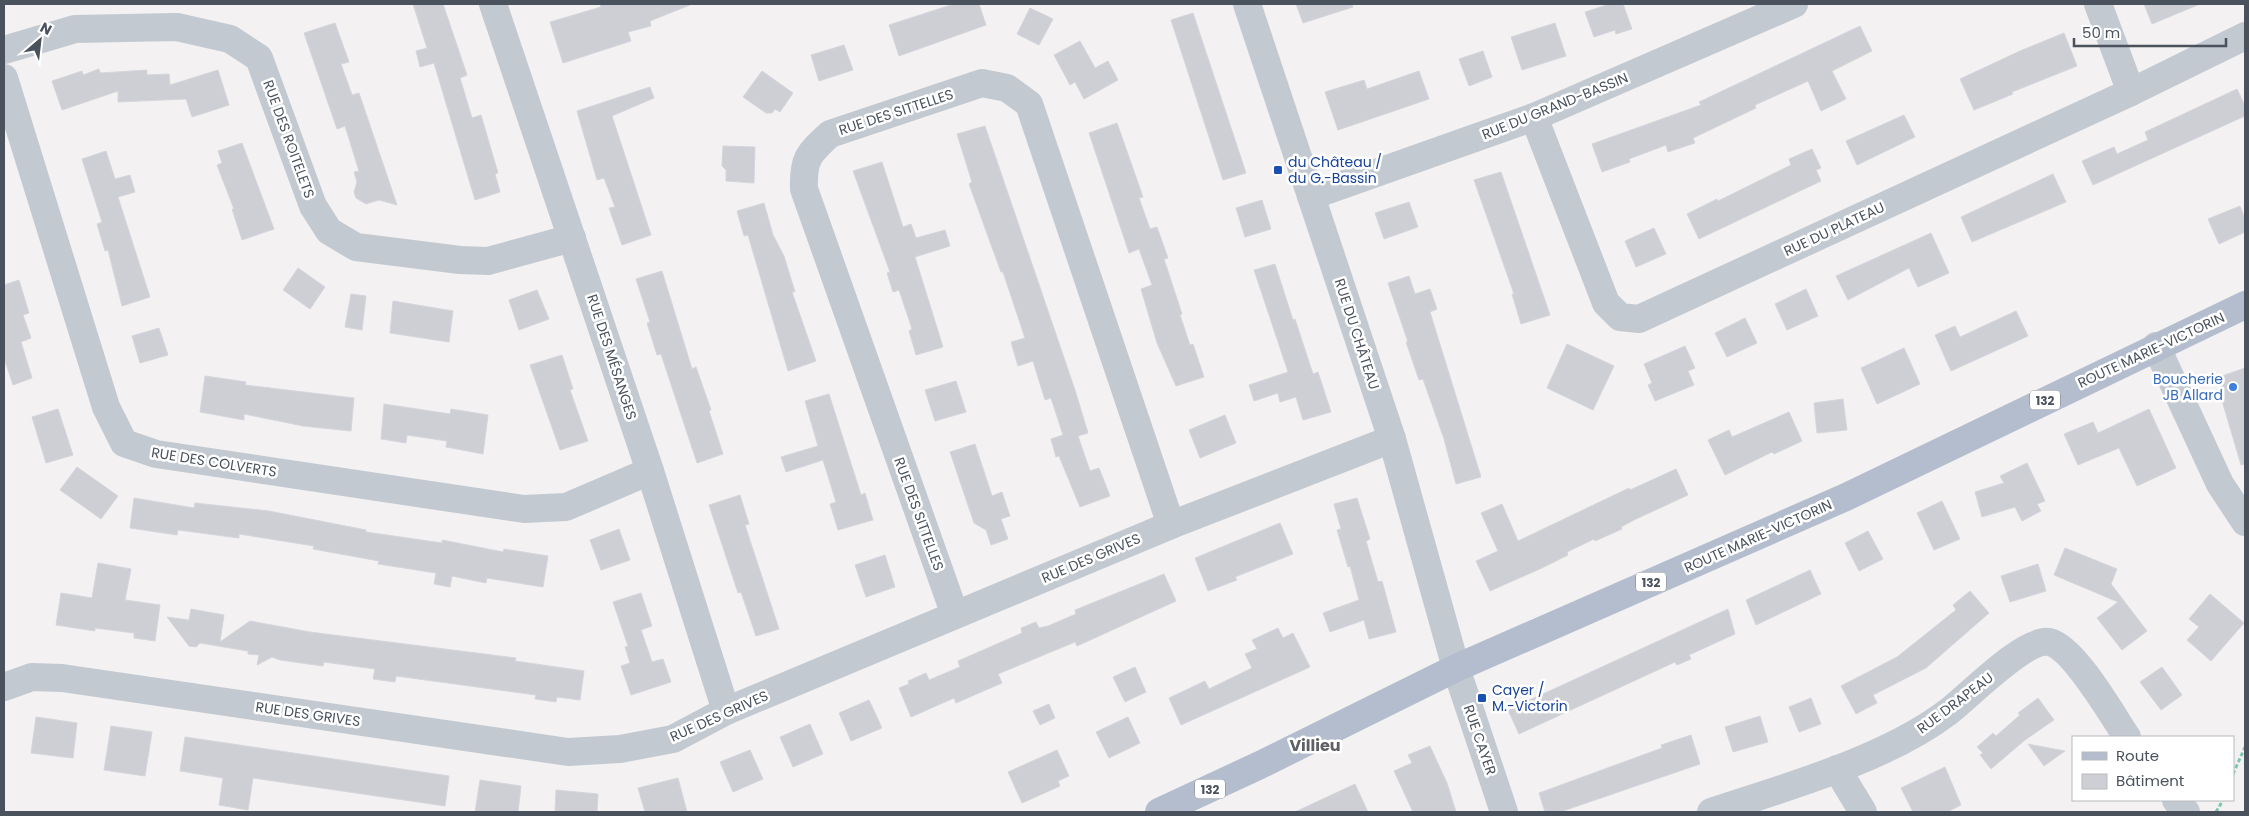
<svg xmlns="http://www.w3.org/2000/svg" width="2249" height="816" font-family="Poppins,sans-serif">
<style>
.building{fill:#cecfd5;stroke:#d5d6dc}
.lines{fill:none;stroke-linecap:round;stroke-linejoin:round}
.path{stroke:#7dc8ad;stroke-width:3;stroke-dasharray:4 2.5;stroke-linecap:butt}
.minor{stroke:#c3c9d1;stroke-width:28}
.major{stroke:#b3bdcd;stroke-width:28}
.transit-dot{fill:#1a4fb4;stroke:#fff;stroke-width:2}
.shop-dot{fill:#3f7fe0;stroke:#fff;stroke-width:2}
.labels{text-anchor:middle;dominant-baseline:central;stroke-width:5;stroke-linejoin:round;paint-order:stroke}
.shield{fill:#fff;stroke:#80868e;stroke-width:1}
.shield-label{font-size:12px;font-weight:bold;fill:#4a525d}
.street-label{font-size:14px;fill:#4a525d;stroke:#fff}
.transit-label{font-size:14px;fill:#164399;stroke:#fff;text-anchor:start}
.shop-label{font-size:14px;fill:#366cbe;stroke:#fff;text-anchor:end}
.quarter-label{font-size:16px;font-weight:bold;fill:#5e6065;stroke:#fff}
</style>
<rect width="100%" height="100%" fill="#f3f1f1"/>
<!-- building -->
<g class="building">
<polygon points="413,4 443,4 467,75 460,78 472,118 481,115 498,173 495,174 500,192 475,200 434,63 420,67 416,51 427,48"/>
<polygon points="600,4 690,4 690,5 650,21 651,26 628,32 631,41 563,63 550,22 601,7"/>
<polygon points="954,4 979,4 986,25 899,56 889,25"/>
<polygon points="1296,4 1352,4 1353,7 1303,23"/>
<polygon points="1610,4 1623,4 1632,29 1616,34 1615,30 1594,37 1585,12"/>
<polygon points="2144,4 2200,4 2152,24"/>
<polygon points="1030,8 1053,19 1039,45 1017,34"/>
<polygon points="1193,13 1246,173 1223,180 1171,20"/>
<polygon points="335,23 349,62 341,64 352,95 359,93 397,205 379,200 366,204 356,198 354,192 357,182 354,172 359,171 345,126 337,129 304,33"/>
<polygon points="1555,23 1566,56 1522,70 1511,37"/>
<polygon points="1860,26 1872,51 1832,71 1846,99 1821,111 1808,81 1755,105 1756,108 1693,138 1695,143 1668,152 1666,145 1629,159 1630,162 1602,172 1592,144 1701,105 1699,102"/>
<polygon points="2064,33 2077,66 2012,92 2013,94 1974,110 1960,79 2020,51"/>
<polygon points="1080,41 1095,68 1108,61 1118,80 1084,99 1075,82 1070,85 1054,55"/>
<polygon points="844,45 853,70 819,81 811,55"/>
<polygon points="1483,51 1492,77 1469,86 1459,59"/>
<polygon points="99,69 100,73 147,70 147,75 169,74 170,85 218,70 229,105 192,117 186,99 118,102 118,91 62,110 52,81 82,71 83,75"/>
<polygon points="762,71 793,93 780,112 775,109 772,113 766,113 743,97"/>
<polygon points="1419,71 1429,99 1338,130 1325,92 1364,80 1367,89"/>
<polygon points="650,87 654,98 612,116 651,235 622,245 609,208 615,207 604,178 597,180 577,111"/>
<polygon points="2237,89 2245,106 2245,116 2093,185 2082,161 2114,147 2117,154 2148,140 2145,132"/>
<polygon points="1904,115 1915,137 1857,165 1846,141"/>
<polygon points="1117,123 1143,197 1139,198 1150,229 1157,227 1168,258 1164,259 1182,314 1180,315 1190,345 1193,344 1204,377 1176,386 1157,343 1141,289 1152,285 1139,249 1129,253 1089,133"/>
<polygon points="985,126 1075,390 1088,433 1078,436 1090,471 1099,468 1110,496 1080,507 1059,456 1056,457 1051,439 1063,435 1051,398 1045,400 1033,361 1018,366 1011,342 1025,338 1003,272 1001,272 969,184 972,182 957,134"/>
<polygon points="242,143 274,229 242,240 232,209 234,209 217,165 222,163 218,151"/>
<polygon points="723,146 755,147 754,183 726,181 726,170 722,166"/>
<polygon points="1812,149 1821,168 1816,170 1821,181 1699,239 1687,214 1717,199 1718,201 1791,165 1789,159"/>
<polygon points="106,151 115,179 130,175 135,192 118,197 150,297 122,306 108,250 105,251 97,224 102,222 82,159"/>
<polygon points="882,162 903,227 911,224 916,238 945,230 950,246 915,257 943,347 916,355 909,331 912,329 899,290 893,292 887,273 890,272 853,171"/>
<polygon points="1501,172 1550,315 1521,324 1512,294 1514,294 1474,180"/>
<polygon points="2053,174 2066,202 1972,242 1961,217"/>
<polygon points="1262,200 1271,229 1245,237 1236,208"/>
<polygon points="1409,202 1418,227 1384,239 1375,213"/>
<polygon points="764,203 773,235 784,256 795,292 792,292 816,361 788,371 748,235 744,236 737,211"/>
<polygon points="2240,206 2245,219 2245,232 2219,244 2208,219"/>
<polygon points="1654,228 1666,254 1636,267 1625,241"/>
<polygon points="1931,233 1949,273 1918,287 1909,268 1848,300 1836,276"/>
<polygon points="1275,264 1293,320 1295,319 1313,374 1318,372 1331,412 1303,420 1296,397 1280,402 1278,393 1254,401 1249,385 1288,372 1254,270"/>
<polygon points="298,268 325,287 310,309 283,290"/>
<polygon points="662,271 692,369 696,367 711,410 709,411 723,454 697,463 661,354 657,355 647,323 650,322 636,279"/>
<polygon points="1409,276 1415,294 1430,289 1437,309 1430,312 1481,477 1456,484 1444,439 1423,379 1419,380 1406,342 1408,342 1388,283"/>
<polygon points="19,280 29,313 23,315 31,338 21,342 32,378 13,385 4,358 4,285"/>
<polygon points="1806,289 1818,316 1787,330 1775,304"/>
<polygon points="537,290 549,319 519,330 509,300"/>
<polygon points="351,294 366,296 362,330 345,327"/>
<polygon points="393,301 453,311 449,342 390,333"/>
<polygon points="2016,311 2028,336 1951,371 1935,335 1955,326 1960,337"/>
<polygon points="1745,318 1757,343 1727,357 1715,333"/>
<polygon points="159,328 168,355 140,363 132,336"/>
<polygon points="1567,344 1614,366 1593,410 1547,388"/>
<polygon points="1685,346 1695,368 1688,371 1694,385 1655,401 1648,385 1652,383 1644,364"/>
<polygon points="1904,348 1920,384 1877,404 1861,368"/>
<polygon points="562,355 573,389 570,390 588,441 560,450 530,365"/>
<polygon points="2245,368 2245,464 2241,465 2223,404 2219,377"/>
<polygon points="205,376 246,382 245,385 354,398 351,431 303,426 244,414 244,420 200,412"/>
<polygon points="956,381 966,412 935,421 925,390"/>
<polygon points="829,394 861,495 865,493 873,520 838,530 830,504 836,502 823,460 786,472 781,457 818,446 805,401"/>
<polygon points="1843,399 1847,430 1817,433 1814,403"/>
<polygon points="384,404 450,414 451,409 488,415 483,454 446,447 447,441 407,435 406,443 381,439"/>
<polygon points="58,409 73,455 46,463 32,417"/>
<polygon points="2149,409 2176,468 2137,486 2119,448 2078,465 2064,434 2093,422 2098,433"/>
<polygon points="1789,412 1802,441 1774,454 1772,452 1725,475 1708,440 1729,430 1732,437"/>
<polygon points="1225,415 1236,443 1200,458 1189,430"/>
<polygon points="975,444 992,496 1002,492 1010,516 1001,519 1008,539 991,545 986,530 974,523 950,452"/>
<polygon points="2027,463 2045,501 2037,504 2041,511 2022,521 2015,507 1982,517 1975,492 2004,483 2000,476"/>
<polygon points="77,467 118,496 101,519 60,490"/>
<polygon points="1676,469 1688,495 1634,520 1621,527 1622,529 1595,541 1594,539 1567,552 1568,555 1542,568 1490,591 1476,561 1498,551 1481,513 1502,504 1518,541 1629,488 1630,490"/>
<polygon points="740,495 749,524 745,525 779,629 756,636 741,592 738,593 709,505"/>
<polygon points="134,498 194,508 195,503 269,511 366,530 366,532 442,543 442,540 503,552 504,549 548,556 543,587 487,578 486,583 452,576 450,587 434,584 436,573 378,564 379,561 313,549 314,546 239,534 239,538 178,530 177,535 130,528"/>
<polygon points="1357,498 1370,539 1366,541 1378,582 1382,581 1396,632 1369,639 1364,620 1330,632 1323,613 1359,600 1350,566 1348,567 1337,530 1341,529 1334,504"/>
<polygon points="1942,501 1960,539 1934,550 1917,513"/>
<polygon points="1280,523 1293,554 1235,577 1237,580 1208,591 1195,558"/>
<polygon points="619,529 630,560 601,570 590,540"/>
<polygon points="1868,531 1883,559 1859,571 1845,543"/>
<polygon points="2065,548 2117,569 2111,584 2147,631 2122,650 2097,618 2118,602 2054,575"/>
<polygon points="885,555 895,587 866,597 855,565"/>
<polygon points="98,563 131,569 125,600 160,605 155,641 134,638 134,633 95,628 95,631 56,625 61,593 92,598"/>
<polygon points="2038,564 2046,591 2010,602 2001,576"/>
<polygon points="1810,570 1821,594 1756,625 1746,600"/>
<polygon points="1164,574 1176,601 1077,646 1075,642 998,674 1002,683 956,703 954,698 911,717 899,688 909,684 908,681 926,673 929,680 960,667 958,661 1022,633 1021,628 1036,622 1039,628 1048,626 1076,614 1075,610"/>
<polygon points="1970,591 1989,613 1926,668 1873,695 1877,703 1856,714 1841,686 1897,657 1956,610 1953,605"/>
<polygon points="641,593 652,626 641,630 652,662 663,659 671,682 631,695 621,666 630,663 625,647 628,646 613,602"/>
<polygon points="2210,594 2244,623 2211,661 2187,640 2199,627 2189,619"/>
<polygon points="191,609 224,615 220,642 250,621 310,632 516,658 515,661 584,671 580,700 557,697 556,702 535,699 536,695 396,676 395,682 373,679 375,669 324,662 323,666 280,660 272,657 257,665 259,655 248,654 248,651 200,643 196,647 189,646 167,617 189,620"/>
<polygon points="1728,609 1735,634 1689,655 1691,659 1677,665 1675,662 1519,734 1508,710"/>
<polygon points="1278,628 1283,638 1293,633 1310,667 1181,725 1169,698 1205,681 1209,689 1252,668 1245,654 1257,649 1252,640"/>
<polygon points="1135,667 1146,692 1125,702 1113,677"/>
<polygon points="2162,667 2182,695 2161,710 2140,682"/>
<polygon points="1811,698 1821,724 1799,732 1789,707"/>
<polygon points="2038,698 2054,720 2025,740 1991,769 1980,755 1983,753 1977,747 1993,733 1996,736 2020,715 2018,713"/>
<polygon points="869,700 882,728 851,741 839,713"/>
<polygon points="1049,704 1055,718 1040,725 1033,711"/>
<polygon points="1760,716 1768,742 1733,752 1725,727"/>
<polygon points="36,717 77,723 73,758 31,753"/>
<polygon points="1128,717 1140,743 1109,758 1096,732"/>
<polygon points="810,724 823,754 793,767 780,737"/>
<polygon points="111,726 152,732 145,776 104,770"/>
<polygon points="1691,735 1700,764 1560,812 1545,812 1539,793 1662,748 1661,745"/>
<polygon points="185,737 449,776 445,806 253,778 248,810 219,805 223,778 180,771"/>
<polygon points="2028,744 2065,751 2044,766"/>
<polygon points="1430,746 1447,783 1456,812 1413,812 1394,771 1412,763 1408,755"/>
<polygon points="750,750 763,779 733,792 720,762"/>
<polygon points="1057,750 1069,776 1058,781 1060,786 1022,803 1008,772"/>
<polygon points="1945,767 1961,805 1947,812 1913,812 1901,788"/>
<polygon points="678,778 687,812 645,812 638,788"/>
<polygon points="480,780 521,786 518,812 475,812"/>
<polygon points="1355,784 1368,812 1295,812"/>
<polygon points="556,790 598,794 597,812 555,812"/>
</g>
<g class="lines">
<!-- path -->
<g class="path">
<polyline points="2233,774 2245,747"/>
<polyline points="2216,812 2223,800"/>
</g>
<!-- minor -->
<g class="minor">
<polyline points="493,4 650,471 726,711"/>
<polyline points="1247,4 1392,439 1456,668 1504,812"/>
<polyline points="2098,4 2131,92"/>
<polyline points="4,50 75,29 177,27 230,39 259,58 313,206 329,231 356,247 460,260 488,261 572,238"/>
<polyline points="4,78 106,407 124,443 156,454 524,509 566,507 650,471"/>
<polyline points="1534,117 1606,303 1620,317 1639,319 2131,92 2245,36"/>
<polyline points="1311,196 1534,117 1794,4"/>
<polyline points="2156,346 2220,484 2245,522"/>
<path d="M955,615L804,189C803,159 808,154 830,134L982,83L1007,88L1029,104L1171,525"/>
<polyline points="4,687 32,677 62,678 568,752 620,749 673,739 726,711 1171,525 1392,439"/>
<polyline points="1837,769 1863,812"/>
<polyline points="2176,800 2186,812"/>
<path d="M1711,812C1786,787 1885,760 1948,712C1969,696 2025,638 2049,642C2074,647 2112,715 2127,737"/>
</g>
<!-- major -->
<polyline class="major" points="1159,812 1260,765 1456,668 1846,497 2245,305"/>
</g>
<!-- markers -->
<g class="transit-dot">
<rect x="1273" y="165" width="10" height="10" rx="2.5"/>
<rect x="1477" y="693" width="10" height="10" rx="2.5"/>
</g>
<circle class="shop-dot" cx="2233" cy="387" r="5"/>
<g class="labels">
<!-- shield labels -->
<g class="shield">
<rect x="2030" y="390.5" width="30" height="19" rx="4"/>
<rect x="1636" y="572.5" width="30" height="19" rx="4"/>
<rect x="1195" y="779.5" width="30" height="19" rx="4"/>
</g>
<g class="shield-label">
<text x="2045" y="400">132</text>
<text x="1651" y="582">132</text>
<text x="1210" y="789">132</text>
</g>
<!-- street labels -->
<g class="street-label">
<text transform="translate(1555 106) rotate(-22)">RUE DU GRAND-BASSIN</text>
<text transform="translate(896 112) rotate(-18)">RUE DES SITTELLES</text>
<text transform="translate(289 139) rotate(70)">RUE DES ROITELETS</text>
<text transform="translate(1834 229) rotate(-25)">RUE DU PLATEAU</text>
<text transform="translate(1357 334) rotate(72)">RUE DU CHÂTEAU</text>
<text transform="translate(2151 350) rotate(-25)">ROUTE MARIE-VICTORIN</text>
<text transform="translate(612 357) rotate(72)">RUE DES MÉSANGES</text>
<text transform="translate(214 462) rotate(9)">RUE DES COLVERTS</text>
<text transform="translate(919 514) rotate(70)">RUE DES SITTELLES</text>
<text transform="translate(1758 536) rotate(-24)">ROUTE MARIE-VICTORIN</text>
<text transform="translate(1091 558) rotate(-23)">RUE DES GRIVES</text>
<text transform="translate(1955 703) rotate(-37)">RUE DRAPEAU</text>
<text transform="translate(308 714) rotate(8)">RUE DES GRIVES</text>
<text transform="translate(719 716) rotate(-24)">RUE DES GRIVES</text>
<text transform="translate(1480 740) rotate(71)">RUE CAYER</text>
</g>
<!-- transit labels -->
<g class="transit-label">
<text x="1288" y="162">du Château /<tspan x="1288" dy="16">du G.-Bassin</tspan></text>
<text x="1492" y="690">Cayer /<tspan x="1492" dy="16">M.-Victorin</tspan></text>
</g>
<!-- shop labels -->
<g class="shop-label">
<text x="2223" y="379">Boucherie<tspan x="2223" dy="16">JB Allard</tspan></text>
</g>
<!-- quarter labels -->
<g class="quarter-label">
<text x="1315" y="745">Villieu</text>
</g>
</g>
<!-- border -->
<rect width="2249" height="816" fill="none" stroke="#4a525d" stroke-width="10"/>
<!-- legend -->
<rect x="2072" y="736" width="162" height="65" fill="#ffffff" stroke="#b7babe"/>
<rect x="2082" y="752" width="25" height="8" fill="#b3bdcd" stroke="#b7babe"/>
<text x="2116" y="761" font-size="15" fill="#4a525d">Route</text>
<rect x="2082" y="774" width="25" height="15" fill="#cecfd5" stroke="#b7babe"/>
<text x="2116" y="786" font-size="15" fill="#4a525d">Bâtiment</text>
<!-- north arrow -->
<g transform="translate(40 40) rotate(28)" stroke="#ffffff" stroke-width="4" paint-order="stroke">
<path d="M0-4L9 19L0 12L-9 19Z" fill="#4a525d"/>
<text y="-8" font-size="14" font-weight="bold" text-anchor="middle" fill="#4a525d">N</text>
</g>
<!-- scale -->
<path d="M2074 38v8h152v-8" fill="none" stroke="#4a525d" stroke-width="2.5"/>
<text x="2082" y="38" font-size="15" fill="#4a525d" stroke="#ffffff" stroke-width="4" paint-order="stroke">50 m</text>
</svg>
